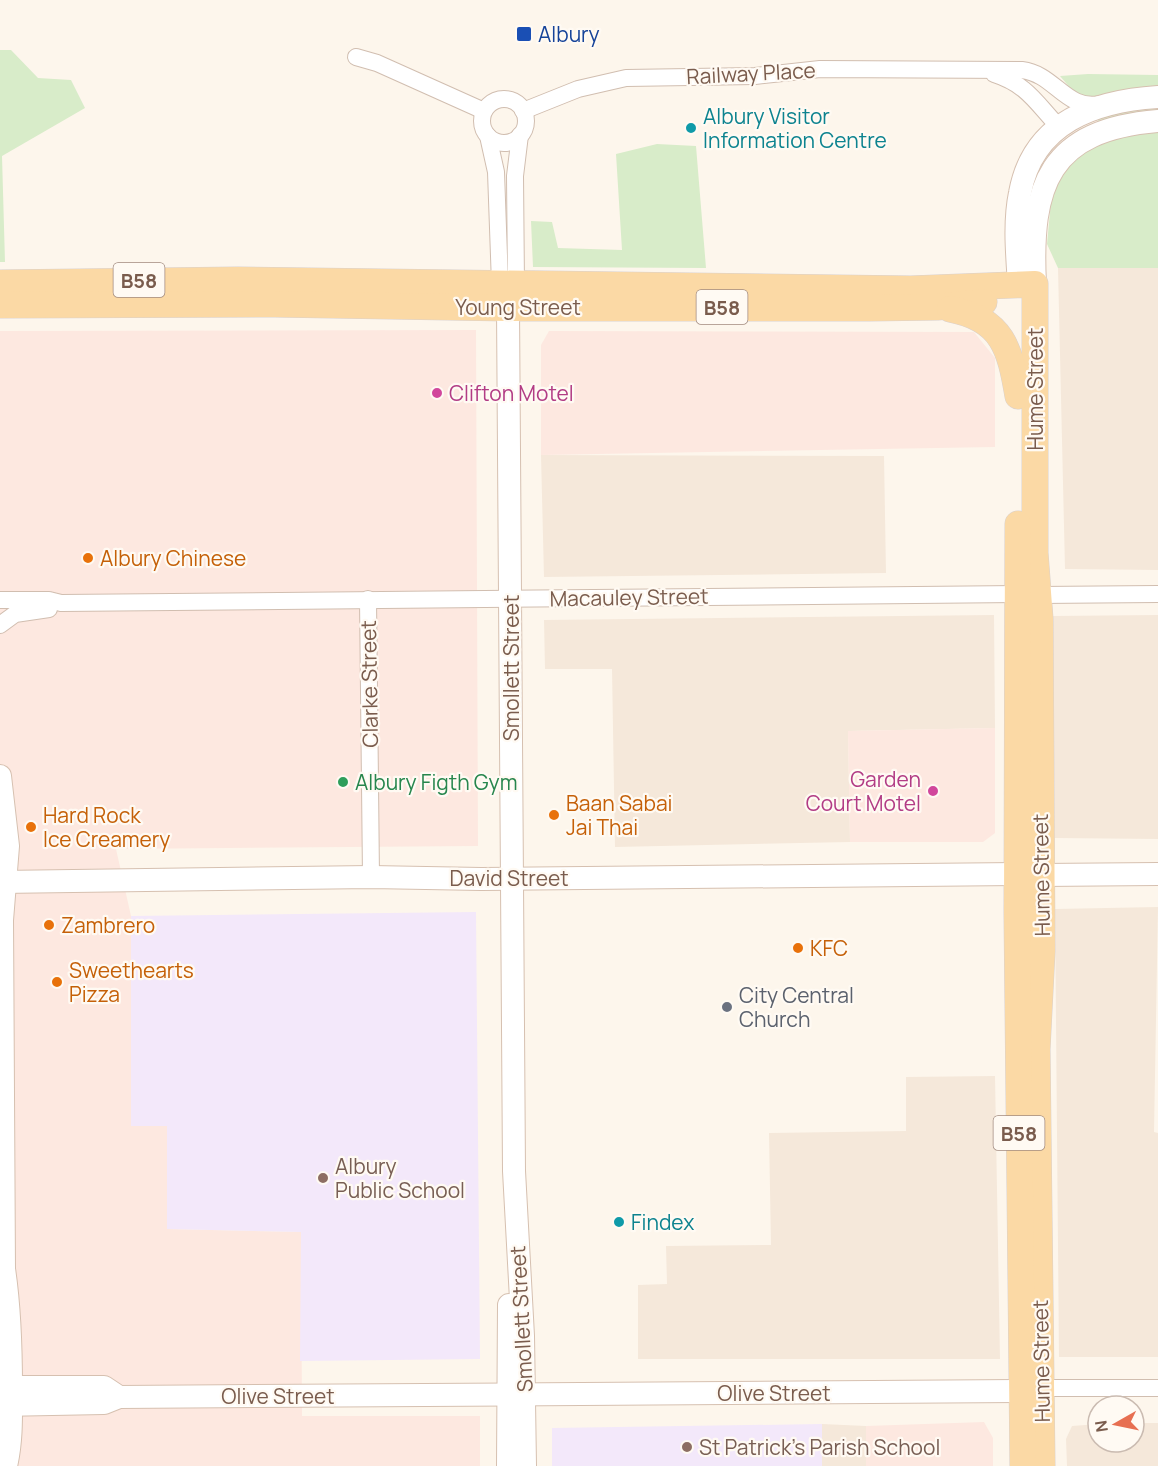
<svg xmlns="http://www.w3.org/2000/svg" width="1158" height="1466" font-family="Manrope,sans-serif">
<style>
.residential{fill:#f5e8da}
.commercial{fill:#fde8e0}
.education{fill:#f3e8fa}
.green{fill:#d8ecc9}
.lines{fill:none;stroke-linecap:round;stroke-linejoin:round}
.street-casing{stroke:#d1beb0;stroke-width:18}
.secondary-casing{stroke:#d6c0b0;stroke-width:24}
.primary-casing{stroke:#dad1cd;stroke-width:27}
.street{stroke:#fff;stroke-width:16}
.secondary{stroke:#fff;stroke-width:22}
.primary{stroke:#fbd9a5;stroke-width:26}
.transit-dot{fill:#1a4fb4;stroke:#fffaf3;stroke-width:2}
.culture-dot{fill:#0f9aa8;stroke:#fffaf3;stroke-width:2}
.hotel-dot{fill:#d1479c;stroke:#fffaf3;stroke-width:2}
.food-dot{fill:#e8710a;stroke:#fffaf3;stroke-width:2}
.leisure-dot{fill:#2e9e5b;stroke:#fffaf3;stroke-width:2}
.worship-dot{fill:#6b7280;stroke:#fffaf3;stroke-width:2}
.education-dot{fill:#8d6e63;stroke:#fffaf3;stroke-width:2}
.labels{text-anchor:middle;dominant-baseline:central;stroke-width:4.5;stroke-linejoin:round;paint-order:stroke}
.shield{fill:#fffaf3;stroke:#a28b7f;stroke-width:1.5}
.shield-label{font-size:20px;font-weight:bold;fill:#7a5c4d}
.transit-label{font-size:21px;fill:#164399;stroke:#fffaf3;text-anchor:start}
.street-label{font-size:21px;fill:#7a5c4d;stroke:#fffaf3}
.culture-label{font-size:21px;fill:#0d838f;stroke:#fffaf3;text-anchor:start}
.hotel-label{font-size:21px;fill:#b23c85;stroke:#fffaf3;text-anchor:start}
.food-label{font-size:21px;fill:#c56008;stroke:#fffaf3;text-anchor:start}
.leisure-label{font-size:21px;fill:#27864d;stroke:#fffaf3;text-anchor:start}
.worship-label{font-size:21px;fill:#5b616d;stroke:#fffaf3;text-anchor:start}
.education-label{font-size:21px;fill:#785e54;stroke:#fffaf3;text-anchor:start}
</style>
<rect width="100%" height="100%" fill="#fdf6ec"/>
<!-- residential -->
<g class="residential">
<polygon points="1058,268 1158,268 1158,570 1065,569"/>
<polygon points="541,455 884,456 886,573 544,577"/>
<polygon points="994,615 995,728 848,731 850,842 615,847 612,669 545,669 544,620"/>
<polygon points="1158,615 1158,839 1055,838 1052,616"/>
<polygon points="1158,907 1154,1132 1158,1133 1158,1357 1059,1357 1055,909"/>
<polygon points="995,1076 1000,1359 638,1359 638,1285 667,1284 666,1246 771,1245 769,1133 906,1131 906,1077"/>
<polygon points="1134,1423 1158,1423 1158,1466 1067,1466 1066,1439 1072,1426 1098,1424 1098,1442 1134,1442"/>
<polygon points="822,1424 866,1426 866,1466 822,1466"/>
</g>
<!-- commercial -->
<g class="commercial">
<polygon points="476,330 478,846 116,849 131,916 131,1126 167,1126 167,1229 301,1232 302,1416 480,1416 480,1466 0,1466 0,331"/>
<polygon points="549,331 974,332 995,358 995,447 541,455 541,345"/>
<polygon points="995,728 995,833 983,842 850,842 848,731"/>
<polygon points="984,1422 993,1438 993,1466 866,1466 866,1426"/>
</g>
<!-- education -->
<g class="education">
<polygon points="476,912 480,1359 300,1361 301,1232 167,1229 167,1126 131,1126 131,916"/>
<polygon points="822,1424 822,1466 552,1466 552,1428"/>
</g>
<!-- green -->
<g class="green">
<polygon points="0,50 11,50 38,78 71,80 85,108 2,156 5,262 0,262"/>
<polygon points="1088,74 1158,75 1158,268 1058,268 1047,244 1051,201 1056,185 1077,156 1112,137 1060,76"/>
<polygon points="657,144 696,146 706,268 533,267 531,221 552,222 558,248 622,250 616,154"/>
</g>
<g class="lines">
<defs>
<g id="street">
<polyline points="356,57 377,63 484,111"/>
<path d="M994,74C1028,85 1036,103 1059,127"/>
<circle cx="504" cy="121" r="22"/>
<path d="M523,111L578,89L626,78L755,76L820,69L1022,70C1055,74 1066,111 1100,104"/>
<polyline points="488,136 496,172 500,284"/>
<polyline points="516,284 515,176 520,135"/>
<polyline points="1039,595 1158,594"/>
<polyline points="368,599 371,877"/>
<polyline points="0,600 49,600 61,603 1018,594"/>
<polyline points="0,625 15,614 49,609"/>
<polyline points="1041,1388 1158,1388"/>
</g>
<g id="secondary">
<path d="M1019,284C1017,254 1014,222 1020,193C1033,122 1095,101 1158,97"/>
<path d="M1035,284C1030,184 1049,130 1158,121"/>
<polyline points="508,308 514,1171 523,1336 525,1466"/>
<path d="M0,776L8,846L2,920L4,1269C10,1309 11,1348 11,1388C11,1414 12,1440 6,1466"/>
<polyline points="1041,875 1158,874"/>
<polyline points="0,882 371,877 481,879 1017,874"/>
<polyline points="0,1387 104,1387 119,1397"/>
<polyline points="0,1405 104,1403 119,1397 1022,1391"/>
<polyline points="508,1466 509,1305"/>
</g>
<g id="primary">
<polyline points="0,283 238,280 911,289 1035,284 1035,553 1040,619 1042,951 1037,1049 1042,1466"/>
<polyline points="0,305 275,304 508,308 869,308 937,307 984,302"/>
<path d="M950,309C1003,319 1010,349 1018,396"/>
<polyline points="1018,524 1017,912 1023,1466"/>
</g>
</defs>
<!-- street casing -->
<use href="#street" class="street-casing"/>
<!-- secondary casing -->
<use href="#secondary" class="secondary-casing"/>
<!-- primary casing -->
<use href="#primary" class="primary-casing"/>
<!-- street -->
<use href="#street" class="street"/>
<!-- secondary -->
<use href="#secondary" class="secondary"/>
<!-- primary -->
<use href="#primary" class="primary"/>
</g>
<!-- markers -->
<rect class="transit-dot" x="516" y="26" width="16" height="16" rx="3"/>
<g class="culture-dot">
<circle cx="691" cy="128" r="6"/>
<circle cx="619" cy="1222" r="6"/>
</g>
<g class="hotel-dot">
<circle cx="437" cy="393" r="6"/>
<circle cx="933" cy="791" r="6"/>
</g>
<g class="food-dot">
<circle cx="88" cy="558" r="6"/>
<circle cx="554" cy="815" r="6"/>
<circle cx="31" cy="827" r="6"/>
<circle cx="49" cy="925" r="6"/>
<circle cx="798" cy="948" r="6"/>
<circle cx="57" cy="982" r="6"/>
</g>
<circle class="leisure-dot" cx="343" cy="782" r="6"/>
<circle class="worship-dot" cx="727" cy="1007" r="6"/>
<g class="education-dot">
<circle cx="323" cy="1178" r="6"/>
<circle cx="687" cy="1447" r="6"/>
</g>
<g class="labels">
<!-- shield labels -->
<g class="shield">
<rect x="113.5" y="263" width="51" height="34" rx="4.5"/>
<rect x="696.5" y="290" width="51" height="34" rx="4.5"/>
<rect x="993.5" y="1116" width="51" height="34" rx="4.5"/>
</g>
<g class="shield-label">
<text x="139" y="280">B58</text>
<text x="722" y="307">B58</text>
<text x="1019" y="1133">B58</text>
</g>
<!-- transit labels -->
<g class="transit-label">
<text x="538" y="34">Albury</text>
</g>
<!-- street labels -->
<g class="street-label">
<text transform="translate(751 73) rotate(-3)">Railway Place</text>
<text x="518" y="307">Young Street</text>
<text transform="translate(1035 389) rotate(-90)">Hume Street</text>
<text transform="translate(629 597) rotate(-1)">Macauley Street</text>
<text transform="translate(511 668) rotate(-90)">Smollett Street</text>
<text transform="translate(369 684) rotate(-91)">Clarke Street</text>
<text transform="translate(1041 875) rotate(-91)">Hume Street</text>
<text x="509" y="878">David Street</text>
<text transform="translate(521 1319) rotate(-93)">Smollett Street</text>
<text transform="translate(1041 1361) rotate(-91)">Hume Street</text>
<text x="774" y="1393">Olive Street</text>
<text x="278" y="1396">Olive Street</text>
</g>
<!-- culture labels -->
<g class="culture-label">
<text x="703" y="116">Albury Visitor<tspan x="703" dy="24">Information Centre</tspan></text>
<text x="631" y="1222">Findex</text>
</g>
<!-- hotel labels -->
<g class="hotel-label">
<text x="449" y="393">Clifton Motel</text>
<text x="921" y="779" text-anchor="end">Garden<tspan x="921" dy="24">Court Motel</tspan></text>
</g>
<!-- food labels -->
<g class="food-label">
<text x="100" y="558">Albury Chinese</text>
<text x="566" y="803">Baan Sabai<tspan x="566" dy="24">Jai Thai</tspan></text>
<text x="43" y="815">Hard Rock<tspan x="43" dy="24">Ice Creamery</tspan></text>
<text x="61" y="925">Zambrero</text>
<text x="810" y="948">KFC</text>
<text x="69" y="970">Sweethearts<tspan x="69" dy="24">Pizza</tspan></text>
</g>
<!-- leisure labels -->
<g class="leisure-label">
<text x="355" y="782">Albury Figth Gym</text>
</g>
<!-- worship labels -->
<g class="worship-label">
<text x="739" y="995">City Central<tspan x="739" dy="24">Church</tspan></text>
</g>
<!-- education labels -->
<g class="education-label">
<text x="335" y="1166">Albury<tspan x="335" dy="24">Public School</tspan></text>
<text x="699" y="1447">St Patrick's Parish School</text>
</g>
</g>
<!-- north arrow -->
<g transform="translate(1116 1424) rotate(261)"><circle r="28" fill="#fffaf3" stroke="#cabbb1" stroke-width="1.5"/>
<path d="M0-4.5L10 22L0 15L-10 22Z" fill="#e76f51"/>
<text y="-9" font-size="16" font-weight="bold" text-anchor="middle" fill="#7a5c4d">N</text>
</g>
</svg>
